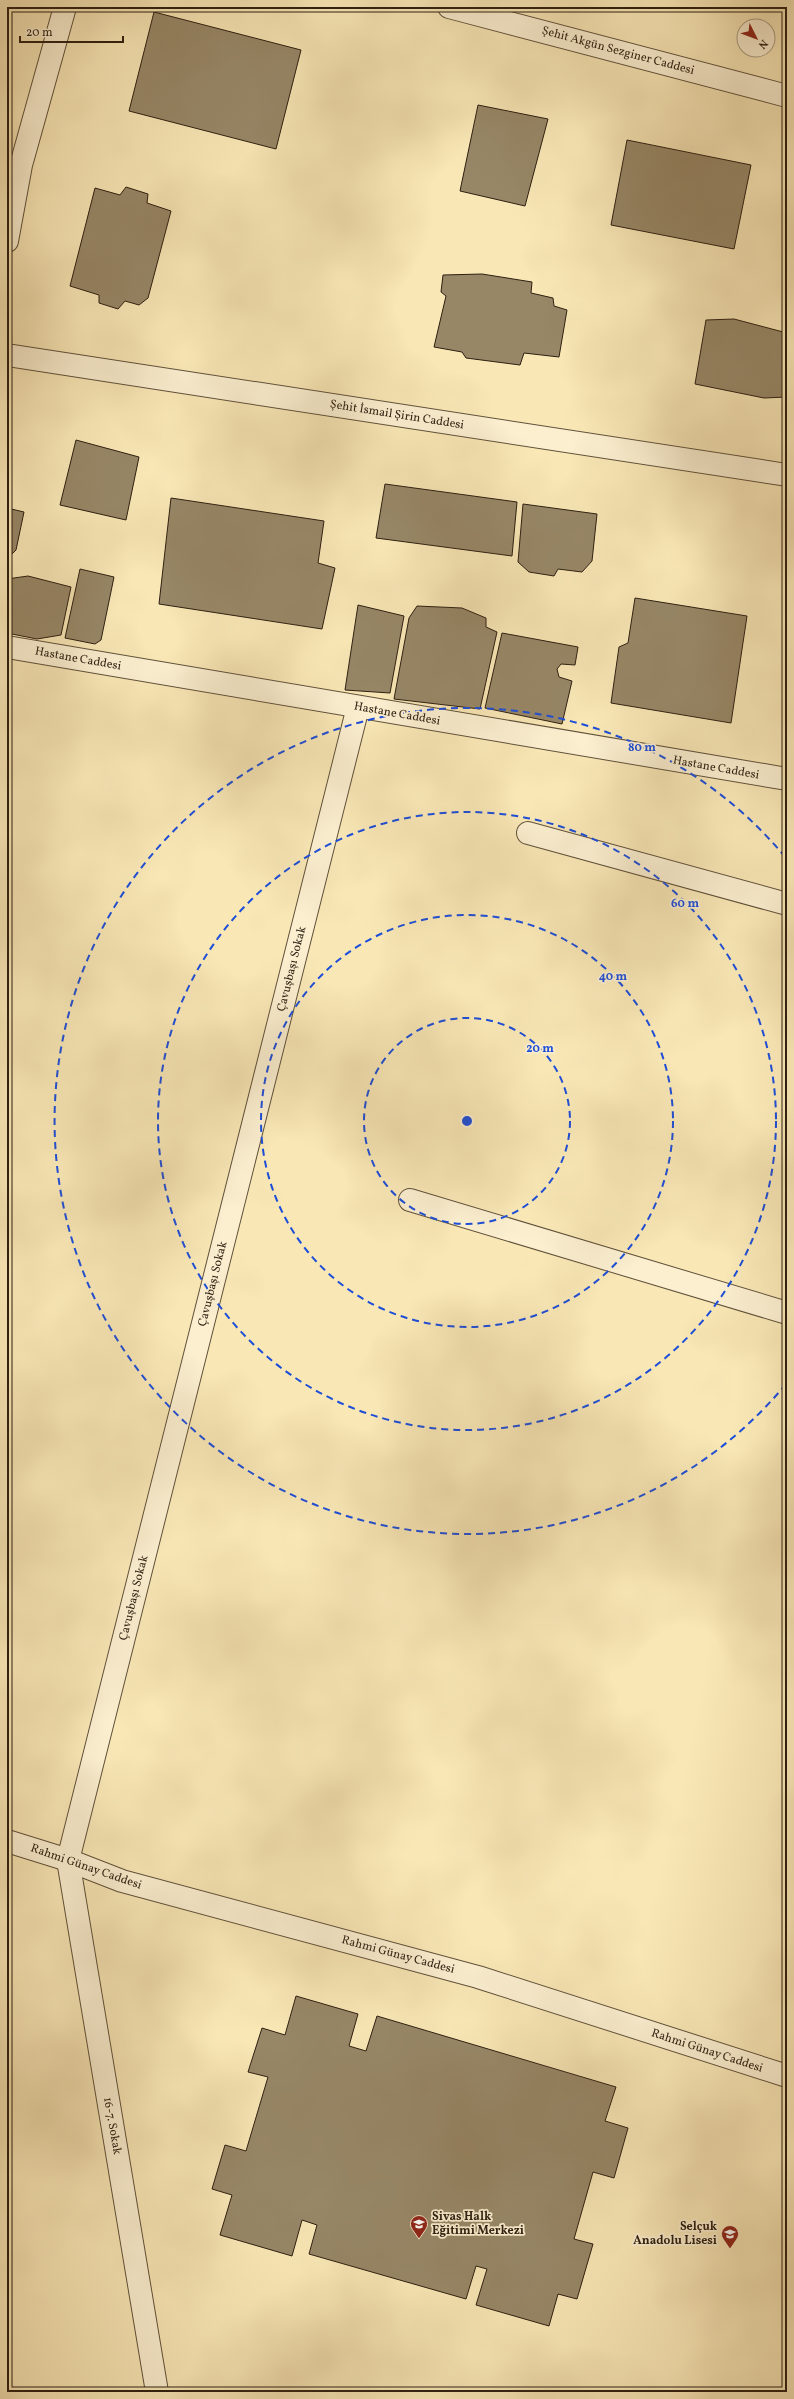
<svg xmlns="http://www.w3.org/2000/svg" width="794" height="2399" font-family="Vollkorn,serif">
<style>
.building{fill:#978767;stroke:#2d1f11}
.lines{fill:none;stroke-linecap:round;stroke-linejoin:round}
.street-casing{stroke:#60513a;stroke-width:24}
.street{stroke:#fbefd0;stroke-width:22}
.ring{fill:none;stroke:#1d4ed8;stroke-width:2;stroke-dasharray:7 5}
.labels{text-anchor:middle;dominant-baseline:central;stroke-width:3.5;stroke-linejoin:round;paint-order:stroke}
.street-label{font-size:12px;fill:#2d1f11;stroke:#fbefd0}
.poi-label{font-size:12px;font-weight:bold;fill:#2d1f11;stroke:#fbefd0;text-anchor:start}
.centre{fill:#1d4ed8;stroke:#fbefd0;stroke-width:2}
.ring-label{font-size:12px;text-anchor:middle;font-weight:bold;fill:#1d4ed8;stroke:#fbefd0;stroke-width:3.5;stroke-linejoin:round;paint-order:stroke}
</style>
<rect width="100%" height="100%" fill="#f9e7b6"/>
<filter id="stains"><feTurbulence type="fractalNoise" baseFrequency=".005" numOctaves="4"/><feColorMatrix values="0 0 0 0 .2 0 0 0 0 .09 0 0 0 0 .02 0 0 0 .5 -.17"/></filter>
<radialGradient id="worn" r=".72"><stop offset=".6" stop-color="#630" stop-opacity="0"/><stop offset="1" stop-color="#630" stop-opacity=".3"/></radialGradient>
<!-- building -->
<g class="building">
<polygon points="154,12 301,50 276,149 129,111"/>
<polygon points="478,105 548,119 525,206 460,191"/>
<polygon points="627,140 751,165 734,249 611,225"/>
<polygon points="126,187 148,194 147,203 171,211 148,298 139,305 125,301 118,309 99,303 99,295 70,286 95,188 120,195"/>
<polygon points="482,274 532,282 531,293 553,298 554,306 567,310 559,357 524,353 520,365 466,358 462,352 434,347 446,296 441,292 443,275"/>
<polygon points="734,319 787,333 787,397 764,398 695,384 706,320"/>
<polygon points="76,440 139,457 126,520 60,505"/>
<polygon points="385,484 517,502 512,556 376,538"/>
<polygon points="171,498 324,521 318,563 335,568 322,629 159,604"/>
<polygon points="523,504 597,514 592,561 582,572 558,569 554,576 529,572 518,562"/>
<polygon points="7,508 24,512 16,550 12,554 7,553"/>
<polygon points="80,569 114,577 101,640 95,644 65,638"/>
<polygon points="28,576 71,587 61,635 37,639 7,633 7,579"/>
<polygon points="635,598 747,616 731,723 611,703 619,647 628,643"/>
<polygon points="358,605 404,616 390,693 345,690"/>
<polygon points="417,606 462,608 486,618 486,627 497,632 480,709 394,699 409,618"/>
<polygon points="502,633 578,647 575,665 561,664 557,669 559,677 572,681 562,724 485,708"/>
<polygon points="787,712 787,734 783,734"/>
<polygon points="296,1996 358,2014 349,2046 366,2051 377,2016 616,2087 605,2121 628,2128 614,2178 593,2172 574,2239 593,2244 577,2299 558,2294 549,2326 476,2305 487,2269 476,2266 466,2299 309,2254 317,2225 302,2220 292,2256 220,2235 232,2195 212,2189 225,2145 246,2151 268,2077 248,2072 262,2028 285,2035"/>
</g>
<g class="lines">
<defs>
<g id="street">
<polyline points="449,7 787,96"/>
<polyline points="7,241 21,165 65,7"/>
<polyline points="7,355 787,475"/>
<polyline points="7,647 787,779"/>
<polyline points="528,833 787,904"/>
<polyline points="410,1200 787,1313"/>
<polyline points="7,1841 68,1860 122,1881 478,1977 787,2076"/>
<polyline points="157,2392 68,1860 358,707"/>
</g>
</defs>
<!-- street casing -->
<use href="#street" class="street-casing"/>
<!-- street -->
<use href="#street" class="street"/>
</g>
<!-- distance rings -->
<g class="ring">
<circle cx="467" cy="1121" r="103"/>
<circle cx="467" cy="1121" r="206"/>
<circle cx="467" cy="1121" r="309"/>
<path d="M786 1384A413 413 0 1 1 786 858"/>
</g>
<!-- icons -->
<defs>
<symbol id="school-pin" viewBox="-11 -11 22 30"><path d="M0 17L-7.5 6A9.5 9.5 0 1 1 7.5 6Z" fill="#8f2418" stroke="#fbefd0"/><path d="M0-5L7-2L0 1L-7-2ZM-4 1L0 2.5L4 1V4Q0 6-4 4Z" fill="#fff"/></symbol>
</defs>
<g fill-rule="evenodd">
<use href="#school-pin" x="409" y="2214" width="20" height="27"/>
<use href="#school-pin" x="720" y="2224" width="20" height="27"/>
</g>
<g class="labels">
<!-- street labels -->
<g class="street-label">
<text transform="translate(618 51) rotate(15)">Şehit Akgün Sezginer Caddesi</text>
<text transform="translate(397 415) rotate(9)">Şehit İsmail Şirin Caddesi</text>
<text transform="translate(78 659) rotate(10)">Hastane Caddesi</text>
<text transform="translate(397 714) rotate(10)">Hastane Caddesi</text>
<text transform="translate(716 768) rotate(10)">Hastane Caddesi</text>
<text transform="translate(292 969) rotate(-76)">Çavuşbaşı Sokak</text>
<text transform="translate(213 1284) rotate(-76)">Çavuşbaşı Sokak</text>
<text transform="translate(134 1598) rotate(-76)">Çavuşbaşı Sokak</text>
<text transform="translate(86 1867) rotate(19)">Rahmi Günay Caddesi</text>
<text transform="translate(398 1955) rotate(15)">Rahmi Günay Caddesi</text>
<text transform="translate(707 2051) rotate(18)">Rahmi Günay Caddesi</text>
<text transform="translate(112 2126) rotate(80)">16-7. Sokak</text>
</g>
<!-- poi labels -->
<g class="poi-label">
<text x="432" y="2217">Sivas Halk<tspan x="432" dy="14">Eğitimi Merkezi</tspan></text>
<text x="717" y="2227" text-anchor="end">Selçuk<tspan x="717" dy="14">Anadolu Lisesi</tspan></text>
</g>
</g>
<circle cx="467" cy="1121" r="6" class="centre"/>
<g class="ring-label">
<text x="642" y="751">80 m</text>
<text x="685" y="907">60 m</text>
<text x="613" y="980">40 m</text>
<text x="540" y="1052">20 m</text>
</g>
<!-- margin -->
<rect width="794" height="2399" fill="none" stroke="#f9e7b6" stroke-width="24"/>
<rect x="8" y="8" width="778" height="2383" fill="none" stroke="#2d1f11" stroke-width="2"/>
<rect x="12" y="12" width="770" height="2375" fill="none" stroke="#2d1f11"/>
<!-- north arrow -->
<g transform="translate(756 38) rotate(132)"><circle r="19" fill="#fbefd0" stroke="#a99c84"/>
<path d="M0-3L7 15L0 10L-7 15Z" fill="#8f2418"/>
<text y="-6" font-size="11" font-weight="bold" text-anchor="middle" fill="#2d1f11">N</text>
</g>
<!-- scale -->
<path d="M20 36v6h103v-6" fill="none" stroke="#2d1f11" stroke-width="2"/>
<text x="26" y="36" font-size="12" fill="#2d1f11" stroke="#fbefd0" stroke-width="3" paint-order="stroke">20 m</text>
<rect width="100%" height="100%" filter="url(#stains)"/>
<rect width="100%" height="100%" fill="url(#worn)"/>
</svg>
